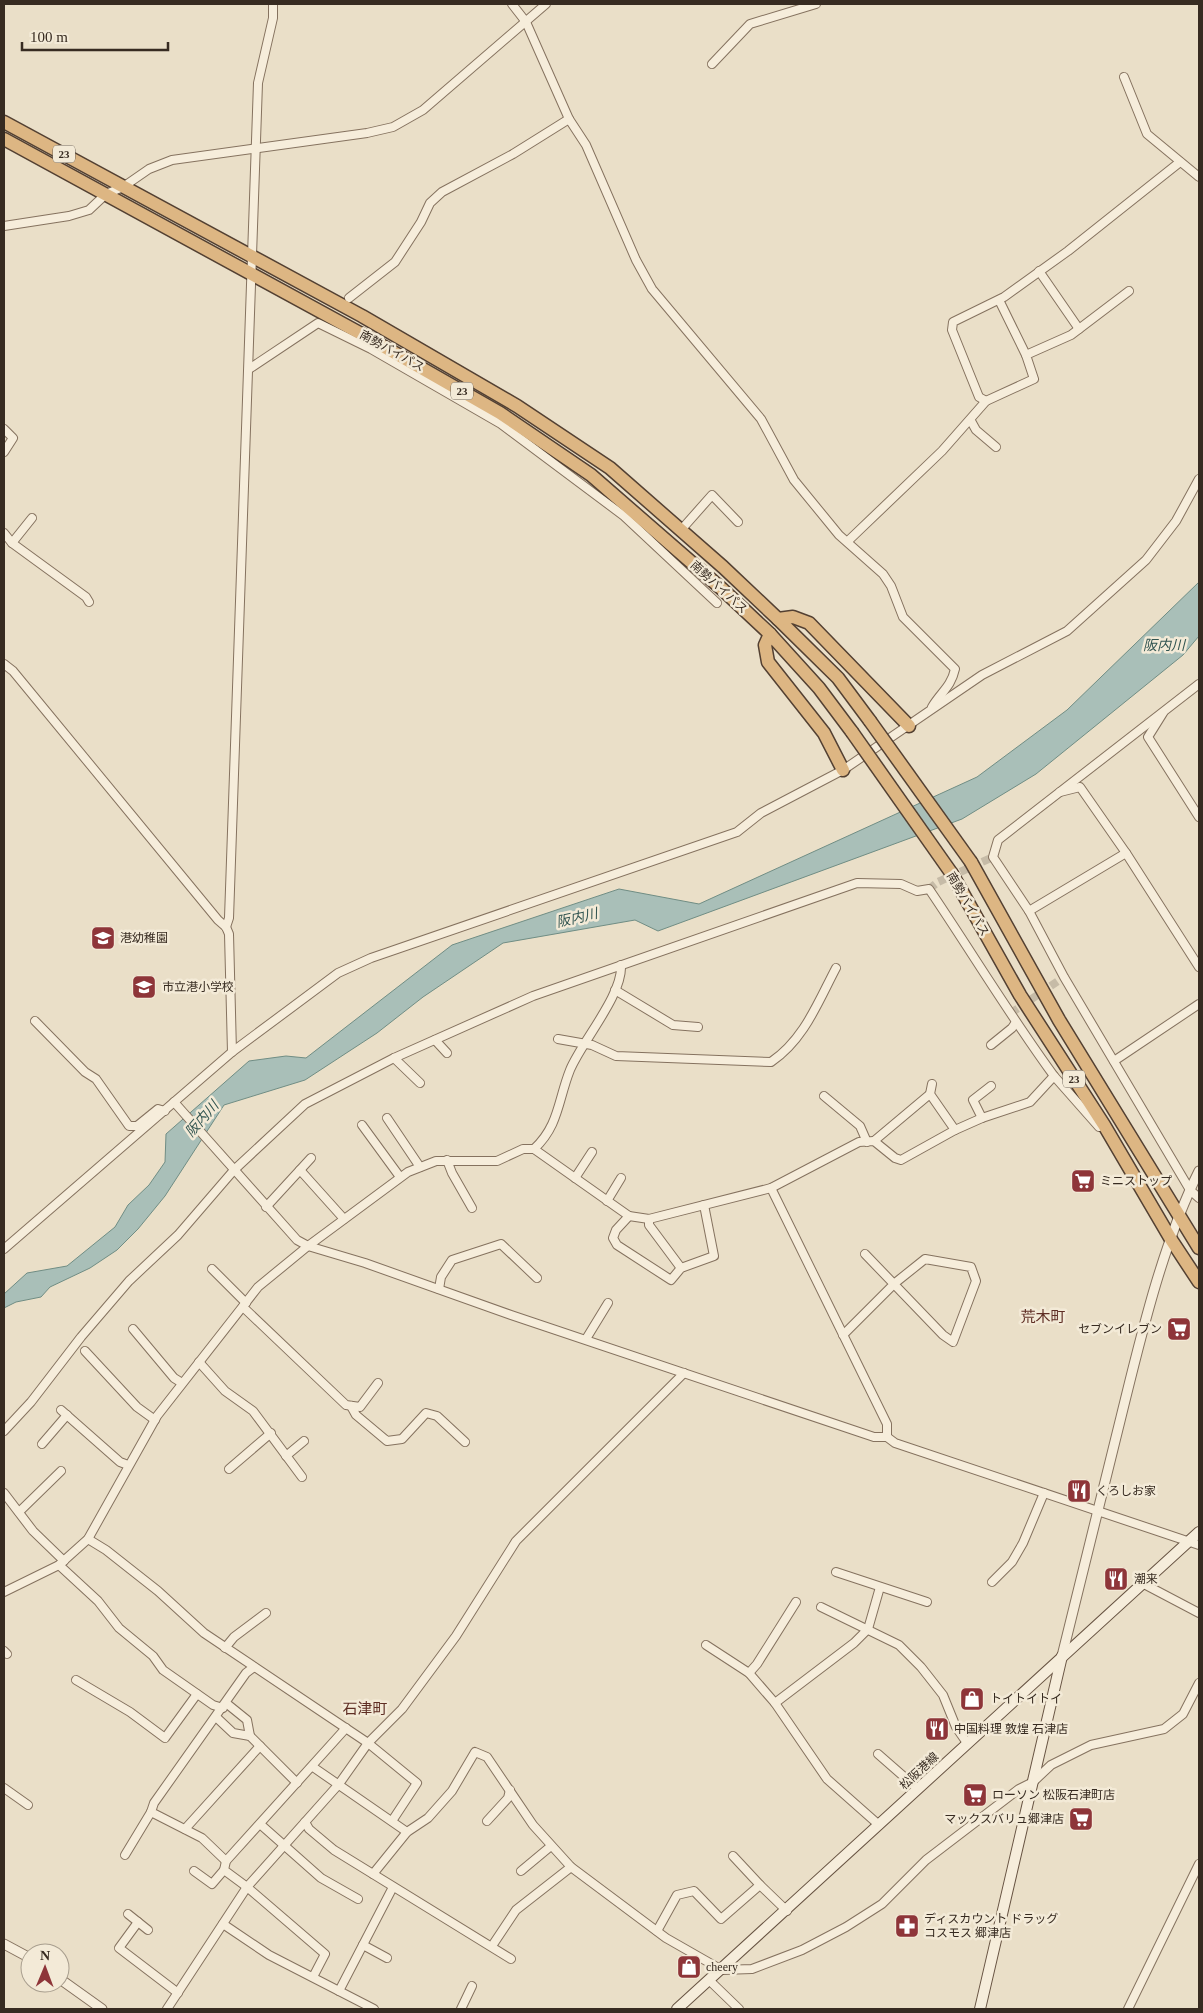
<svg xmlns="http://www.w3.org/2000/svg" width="1203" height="2013" font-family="'Times New Roman','Noto Sans JP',serif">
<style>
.water{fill:#a9bfb8;stroke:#708d84}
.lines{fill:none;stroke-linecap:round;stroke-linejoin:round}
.minor-tunnel{stroke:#c6bba7;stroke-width:8;stroke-dasharray:8 4;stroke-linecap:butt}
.minor-casing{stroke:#85725f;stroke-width:10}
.tertiary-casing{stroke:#85725f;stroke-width:11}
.secondary-casing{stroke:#675342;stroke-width:12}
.trunk-casing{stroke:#534032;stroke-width:15}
.minor{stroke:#f6eddb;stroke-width:8}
.tertiary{stroke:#f6eddb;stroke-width:9}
.secondary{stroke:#f6eddb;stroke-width:10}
.trunk{stroke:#ddb683;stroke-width:12}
.trunk-bridge-casing{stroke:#534032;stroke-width:15;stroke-linecap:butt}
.trunk-bridge{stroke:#ddb683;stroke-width:12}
.labels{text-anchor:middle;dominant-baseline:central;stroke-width:5;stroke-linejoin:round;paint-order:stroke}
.shield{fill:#f3ead7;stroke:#6f6458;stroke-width:1}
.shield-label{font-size:11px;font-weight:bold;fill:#372b21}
.street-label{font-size:12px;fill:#372b21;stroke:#f3ead7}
.poi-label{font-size:12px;fill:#372b21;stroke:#f3ead7;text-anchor:start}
.water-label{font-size:14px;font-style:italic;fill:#325551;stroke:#f3ead7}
.quarter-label{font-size:15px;fill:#5f2e24;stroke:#f3ead7}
</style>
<rect width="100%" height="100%" fill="#eadfc8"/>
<!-- water -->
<polygon class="water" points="1199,582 1199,636 1183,655 1036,774 962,819 658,931 635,920 503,943 423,997 377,1033 305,1080 224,1105 165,1196 138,1229 117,1250 90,1268 50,1287 41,1297 16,1302 4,1308 4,1294 27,1273 67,1266 115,1227 128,1205 149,1185 165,1162 166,1134 249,1061 286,1056 306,1058 452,945 619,889 699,904 977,777 1067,710"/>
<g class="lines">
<!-- minor-tunnel -->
<g class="minor-tunnel">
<polyline points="929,889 938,882 993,857"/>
<polyline points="1011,1013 1064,977"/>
</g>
<defs>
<g id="minor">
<path d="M512,4L526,22L569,119L586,145L636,260L652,289L761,419L794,480L839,535L883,574L891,586L903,617L955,669C951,687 941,692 932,707"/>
<polyline points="712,64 750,24 816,4"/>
<polyline points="1124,77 1147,134 1199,177"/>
<polyline points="4,226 69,216 89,210 106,194 123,187 149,169 172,160 367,133 393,127 423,110 546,4"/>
<polyline points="1039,271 1079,329"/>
<polyline points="349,298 395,262 421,222 430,203 442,192 513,154 569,119"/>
<polyline points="999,300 1026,355"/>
<polyline points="249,369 318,323 371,349 501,424 624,516 717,603"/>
<polyline points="986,401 979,397 952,330 953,322 1004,297 1068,251 1180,162"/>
<polyline points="971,421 976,430 996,447"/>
<polyline points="4,429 13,438 4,452"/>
<polyline points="681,530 712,495 738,522"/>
<polyline points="4,533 12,543 86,597 89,602"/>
<polyline points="848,541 942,451 986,401 1034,379 1026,355 1071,335 1129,291"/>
<polyline points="12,543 32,518"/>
<polyline points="4,664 13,671 218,920 226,927 229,934 232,1052"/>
<polyline points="1199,684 998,840 993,857 1029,911 1064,977 1190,1190 1199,1198"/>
<polyline points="1163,713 1148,737 1199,817"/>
<polyline points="1060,792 1080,787 1126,853 1199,967"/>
<polyline points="1029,911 1126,853"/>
<polyline points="226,927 229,918 258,83 273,18 273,4"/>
<polyline points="615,990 673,1025 698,1027"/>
<polyline points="35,1021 85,1072 96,1079 129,1126 137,1126 158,1109 165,1111"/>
<path d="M558,1039L592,1045L616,1056L771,1062C804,1040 818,1002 836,968"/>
<polyline points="435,1040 447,1053"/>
<polyline points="991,1045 1012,1028 1016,1022"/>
<polyline points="394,1058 420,1083"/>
<polyline points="1114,1061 1199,1004"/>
<polyline points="932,1084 930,1094 955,1130"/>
<polyline points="824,1096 860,1126 867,1142"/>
<polyline points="174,1102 297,1240 308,1246 365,1263 511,1315 874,1437 887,1437 895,1443 1199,1545"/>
<polyline points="387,1118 420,1167"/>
<polyline points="982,1118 973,1100 991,1086"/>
<polyline points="362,1125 400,1177"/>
<polyline points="874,1141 930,1094"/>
<path d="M534,1149C559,1126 558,1100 570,1070C582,1041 623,995 621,965"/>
<polyline points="447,1160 452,1173 472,1208"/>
<polyline points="300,1170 344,1219"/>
<polyline points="575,1178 592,1152"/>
<polyline points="771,1188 887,1424 887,1437"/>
<polyline points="607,1201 621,1178"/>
<polyline points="266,1207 311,1158"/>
<polyline points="629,1216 616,1230 613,1238 617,1245 671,1280 681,1268 714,1256 704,1205"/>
<polyline points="649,1219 649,1225 681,1268"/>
<polyline points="4,1249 232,1052 338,973 371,958 737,832 761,813 843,770 982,675 1067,631 1146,560 1176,521 1199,479"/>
<polyline points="212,1269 246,1303"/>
<polyline points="439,1289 441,1277 452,1260 501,1244 537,1278"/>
<polyline points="243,1307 346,1405 360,1407 378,1383"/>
<polyline points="133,1329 174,1378 182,1383"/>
<polyline points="843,1335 895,1283 925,1259 971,1267 976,1281 953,1342 943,1335 865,1254"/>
<polyline points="586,1339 608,1303"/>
<polyline points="85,1351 137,1407 155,1420"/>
<polyline points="199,1362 225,1391 253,1411 302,1477"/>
<polyline points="351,1406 356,1415 387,1441 402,1439 426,1413 437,1416 465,1442"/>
<polyline points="61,1410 120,1462 128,1465"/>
<path d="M4,1431L31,1402L81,1337L129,1281L178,1235L234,1170L305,1104L394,1058L533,996L857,883L901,884L917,891L929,889C971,951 1010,1016 1054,1076"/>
<polyline points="42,1444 67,1415"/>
<polyline points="286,1456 304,1441"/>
<polyline points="229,1469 271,1433"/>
<polyline points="4,1493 33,1531 64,1561"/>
<polyline points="19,1512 61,1471"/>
<polyline points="88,1539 106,1550 158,1591 204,1633 368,1743 417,1783 392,1821"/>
<polyline points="59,1565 98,1601 119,1628 153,1656 163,1670 213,1705 223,1708"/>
<polyline points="836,1572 927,1602"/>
<polyline points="992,1582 1012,1562 1023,1543 1044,1493"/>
<polyline points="1142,1583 1199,1613"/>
<polyline points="4,1592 59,1565 88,1539 157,1416 258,1287 308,1246 408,1172 436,1161 497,1161 523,1149 534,1149 629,1216 649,1219 771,1188 859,1142 874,1141 895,1158 901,1160 955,1130 982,1118 1030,1102 1054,1076 1099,1127 1102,1126"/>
<polyline points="821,1607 899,1645 921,1667 943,1695 956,1727 967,1743"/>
<polyline points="706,1645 749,1673 775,1703 827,1779 879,1825"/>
<polyline points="225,1648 234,1637 266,1613"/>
<polyline points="4,1651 7,1654"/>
<polyline points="749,1673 757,1664 796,1602"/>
<polyline points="76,1680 130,1712 165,1738 197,1694"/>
<polyline points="226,1703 247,1720 250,1736"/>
<polyline points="775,1703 854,1643 868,1629 880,1587"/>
<polyline points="216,1717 233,1733 250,1736 297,1783"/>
<polyline points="878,1754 918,1789"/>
<polyline points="313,1767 407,1832"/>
<polyline points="4,1788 28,1805"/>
<polyline points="487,1821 508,1798 510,1790"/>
<polyline points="305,1822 309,1829 334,1850 511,1959"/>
<polyline points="260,1824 321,1878 358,1899"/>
<polyline points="185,1829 260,1746"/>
<polyline points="125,1855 151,1812"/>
<polyline points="733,1856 760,1885"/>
<polyline points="226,1861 202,1838 151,1812 154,1803 246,1673 254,1667"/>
<polyline points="194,1871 212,1884 224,1870"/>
<polyline points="521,1871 551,1846"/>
<polyline points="373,1874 407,1832 428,1818 452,1791 475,1752 487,1757 533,1825 571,1867 666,1938 722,1970 752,1969 802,1950 846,1927 882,1904 926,1860 1019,1789 1033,1782 1051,1765 1091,1745 1164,1729 1183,1714 1199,1683"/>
<polyline points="128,1914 138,1922 119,1948 178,1993"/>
<polyline points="138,1922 148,1930"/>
<polyline points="223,1924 269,1955 374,2009"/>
<polyline points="657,1931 677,1895 694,1891 721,1919 760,1885 787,1911"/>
<polyline points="494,1943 516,1910 571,1867"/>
<polyline points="363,1945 387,1958"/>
<polyline points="313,1977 325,1954 247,1887 224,1870 226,1861 346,1728"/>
<polyline points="710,1981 739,2009"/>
<polyline points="339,1991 393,1887"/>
<polyline points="167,2009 247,1887 339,1784 368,1743 402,1709 456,1636 516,1541 684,1373"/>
<polyline points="461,2009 472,1986"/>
<polyline points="1128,2009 1199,1864"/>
</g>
<g id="tertiary">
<path d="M1062,1656C1082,1576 1102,1496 1121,1417C1141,1336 1162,1245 1199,1171"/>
<polyline points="4,1944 30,1958"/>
<polyline points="60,1979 102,2009"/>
</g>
<g id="secondary">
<polyline points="677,2009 1199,1532"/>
<polyline points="980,2009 1062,1656"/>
</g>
<g id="trunk">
<polyline points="4,122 362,316 517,406 610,468 723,567 778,619 838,678 870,721"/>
<polyline points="4,139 367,337 500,413 591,475 722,589 770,634 819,688 852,732"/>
<polyline points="778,619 793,617 809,623 909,726"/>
<polyline points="770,634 765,645 768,662 824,733 843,770"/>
<polyline points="971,862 1059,1020 1199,1248"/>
<polyline points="952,874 1020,995 1104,1125 1172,1241 1199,1282"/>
</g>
</defs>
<!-- minor casing -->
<use href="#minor" class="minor-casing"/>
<!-- tertiary casing -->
<use href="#tertiary" class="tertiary-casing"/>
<!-- secondary casing -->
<use href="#secondary" class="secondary-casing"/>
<!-- trunk casing -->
<use href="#trunk" class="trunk-casing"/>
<!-- minor -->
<use href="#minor" class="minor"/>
<!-- tertiary -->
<use href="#tertiary" class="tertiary"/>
<!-- secondary -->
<use href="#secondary" class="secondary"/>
<!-- trunk -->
<use href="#trunk" class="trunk"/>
<defs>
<g id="trunk-bridge">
<polyline points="870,721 971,862"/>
<polyline points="852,732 952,874"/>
</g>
</defs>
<!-- trunk-bridge casing -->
<use href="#trunk-bridge" class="trunk-bridge-casing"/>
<!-- trunk-bridge -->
<use href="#trunk-bridge" class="trunk-bridge"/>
</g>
<!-- icons -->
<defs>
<symbol id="school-square" viewBox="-11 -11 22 22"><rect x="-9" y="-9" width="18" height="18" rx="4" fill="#8e3539" stroke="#f3ead7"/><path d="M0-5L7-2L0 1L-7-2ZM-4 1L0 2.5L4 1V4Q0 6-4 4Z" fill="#fff"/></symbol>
<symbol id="supermarket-square" viewBox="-11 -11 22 22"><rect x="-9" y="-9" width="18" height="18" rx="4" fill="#8e3539" stroke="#f3ead7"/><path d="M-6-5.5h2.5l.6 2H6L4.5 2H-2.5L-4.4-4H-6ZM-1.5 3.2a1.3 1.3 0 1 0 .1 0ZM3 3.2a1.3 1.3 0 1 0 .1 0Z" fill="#fff"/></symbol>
<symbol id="restaurant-square" viewBox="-11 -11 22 22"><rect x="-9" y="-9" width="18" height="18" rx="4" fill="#8e3539" stroke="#f3ead7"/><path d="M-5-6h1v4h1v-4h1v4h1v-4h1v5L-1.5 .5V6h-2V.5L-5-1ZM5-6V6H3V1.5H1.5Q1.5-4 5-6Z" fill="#fff"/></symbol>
<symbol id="shop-square" viewBox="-11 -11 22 22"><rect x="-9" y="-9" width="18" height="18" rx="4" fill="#8e3539" stroke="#f3ead7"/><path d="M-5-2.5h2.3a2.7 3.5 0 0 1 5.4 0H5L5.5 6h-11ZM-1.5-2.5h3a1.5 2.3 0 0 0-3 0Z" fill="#fff"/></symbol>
<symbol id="pharmacy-square" viewBox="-11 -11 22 22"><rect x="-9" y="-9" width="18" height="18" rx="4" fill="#8e3539" stroke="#f3ead7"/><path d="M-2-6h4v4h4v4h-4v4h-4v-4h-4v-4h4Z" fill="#fff"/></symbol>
</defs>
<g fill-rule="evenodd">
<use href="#school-square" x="89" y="924" width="28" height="28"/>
<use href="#school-square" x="130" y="973" width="28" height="28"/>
<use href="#supermarket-square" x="1069" y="1167" width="28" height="28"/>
<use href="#supermarket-square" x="1165" y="1315" width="28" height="28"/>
<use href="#restaurant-square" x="1065" y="1477" width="28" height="28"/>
<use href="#restaurant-square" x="1102" y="1565" width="28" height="28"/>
<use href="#shop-square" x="958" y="1685" width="28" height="28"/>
<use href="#restaurant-square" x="923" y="1715" width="28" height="28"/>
<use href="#supermarket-square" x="961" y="1781" width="28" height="28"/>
<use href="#supermarket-square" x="1067" y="1805" width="28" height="28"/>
<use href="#pharmacy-square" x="893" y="1912" width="28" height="28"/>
<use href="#shop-square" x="675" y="1953" width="28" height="28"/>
</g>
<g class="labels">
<!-- shield labels -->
<g class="shield">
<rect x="53" y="145.5" width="22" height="17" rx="4"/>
<rect x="451" y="382.5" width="22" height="17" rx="4"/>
<rect x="1063" y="1070.5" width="22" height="17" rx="4"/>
</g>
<g class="shield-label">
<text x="64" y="154">23</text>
<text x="462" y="391">23</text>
<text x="1074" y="1079">23</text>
</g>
<!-- street labels -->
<g class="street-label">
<text transform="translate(392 351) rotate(29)">南勢バイパス</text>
<text transform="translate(719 587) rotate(42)">南勢バイパス</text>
<text transform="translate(968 904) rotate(60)">南勢バイパス</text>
<text transform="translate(919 1771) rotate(-43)">松阪港線</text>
</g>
<!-- poi labels -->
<g class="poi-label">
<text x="120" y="938">港幼稚園</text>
<text x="162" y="987">市立港小学校</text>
<text x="1100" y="1181">ミニストップ</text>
<text x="1162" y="1329" text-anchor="end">セブンイレブン</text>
<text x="1096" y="1491">くろしお家</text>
<text x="1134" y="1579">潮来</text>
<text x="990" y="1699">トイトイトイ</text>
<text x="954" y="1729">中国料理 敦煌 石津店</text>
<text x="992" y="1795">ローソン 松阪石津町店</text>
<text x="1064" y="1819" text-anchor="end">マックスバリュ郷津店</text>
<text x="924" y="1919">ディスカウント ドラッグ<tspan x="924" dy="14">コスモス 郷津店</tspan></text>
<text x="706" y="1967">cheery</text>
</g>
<!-- water labels -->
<g class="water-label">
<text x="1164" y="645">阪内川</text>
<text transform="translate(577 918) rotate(-13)">阪内川</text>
<text transform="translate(202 1119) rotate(-49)">阪内川</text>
</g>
<!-- quarter labels -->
<g class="quarter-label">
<text x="1043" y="1317">荒木町</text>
<text x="365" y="1709">石津町</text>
</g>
</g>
<!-- border -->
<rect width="1203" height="2013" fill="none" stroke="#372b21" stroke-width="10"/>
<!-- north arrow -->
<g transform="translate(45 1968) rotate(1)"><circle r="24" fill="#f3ead7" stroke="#a89e8e"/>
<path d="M0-4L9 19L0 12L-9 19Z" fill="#8e3539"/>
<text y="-8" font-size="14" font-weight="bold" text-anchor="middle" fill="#372b21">N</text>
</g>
<!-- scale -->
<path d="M22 42v8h146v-8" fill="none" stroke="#372b21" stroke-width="2.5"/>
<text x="30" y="42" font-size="15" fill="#372b21" stroke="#f3ead7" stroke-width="4" paint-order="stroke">100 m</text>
</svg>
